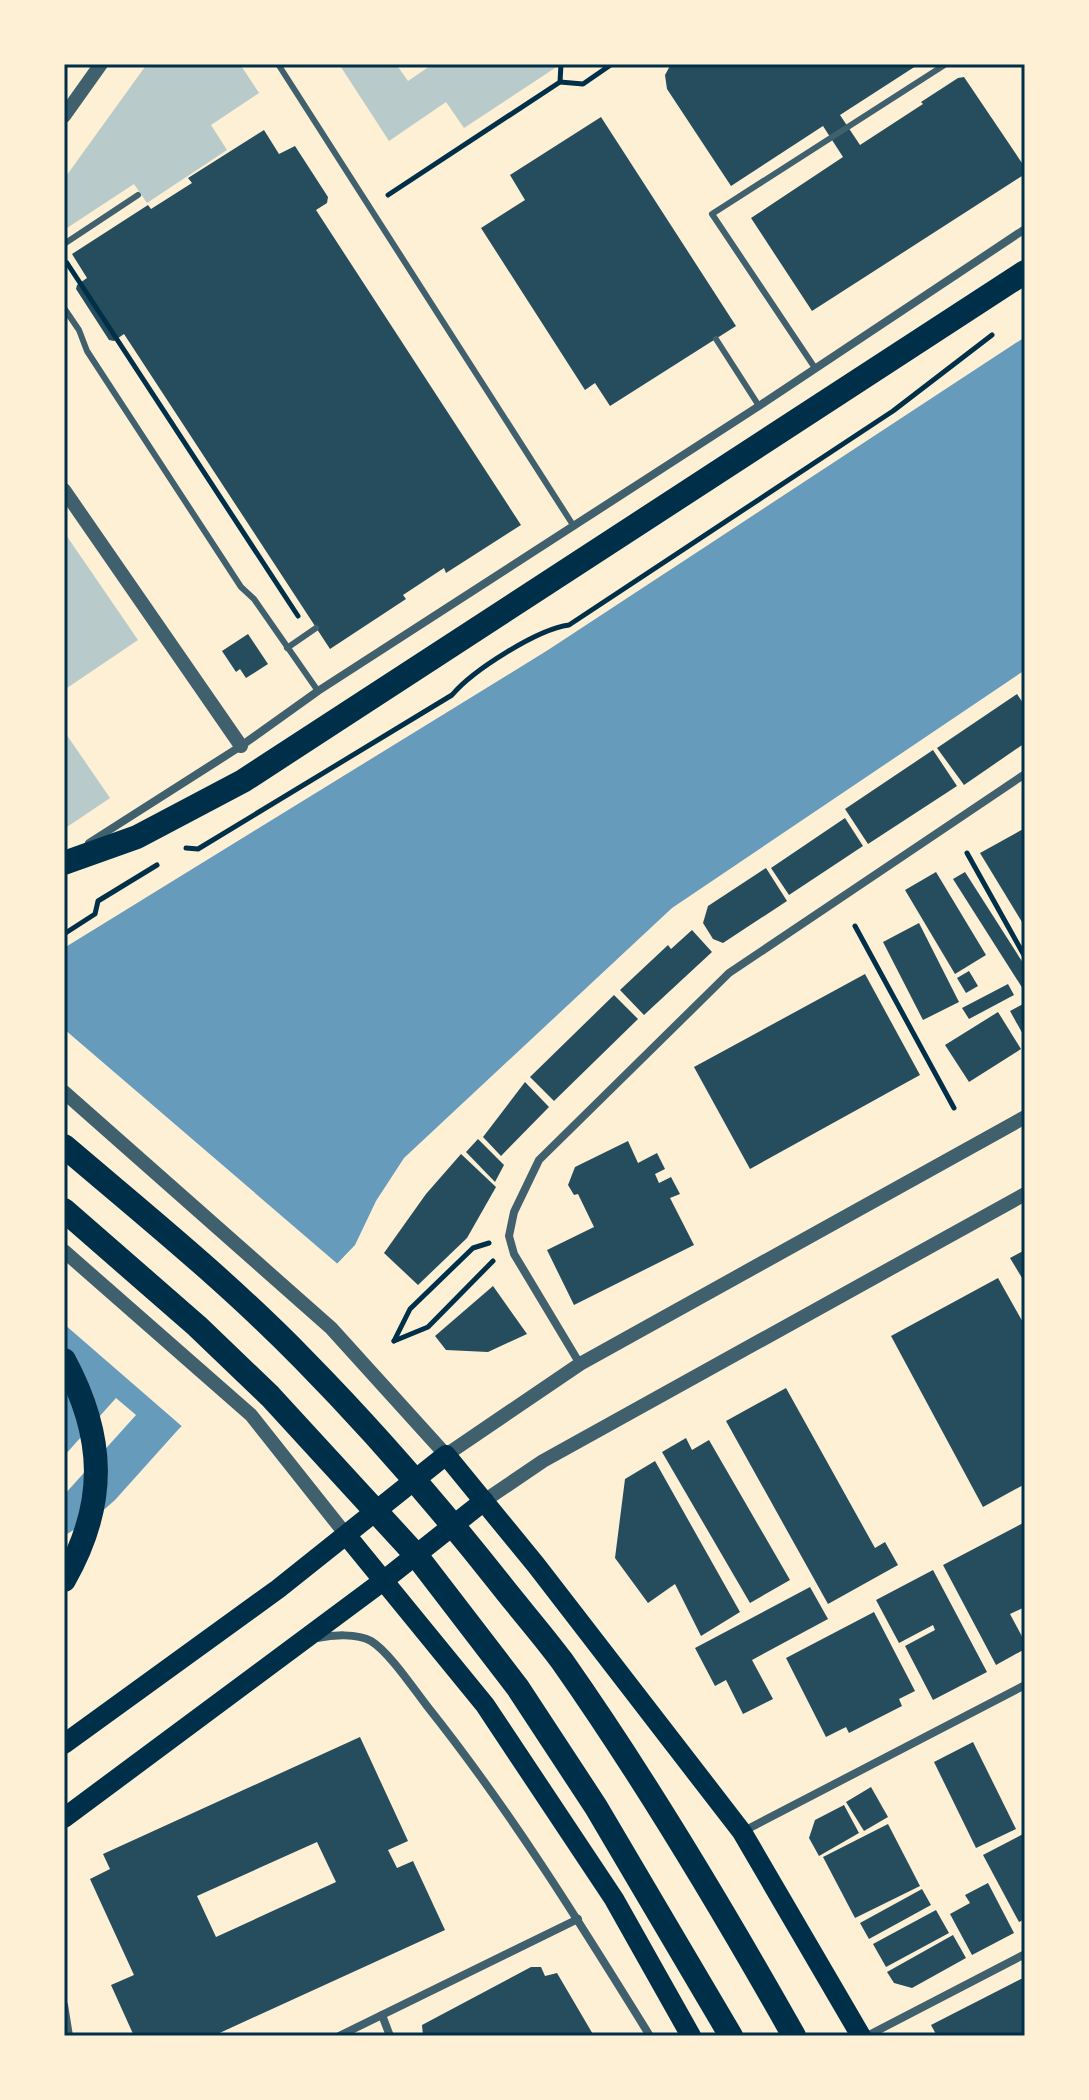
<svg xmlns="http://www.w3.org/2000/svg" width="1089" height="2100" font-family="'Noto Serif',serif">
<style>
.green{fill:#b9caca}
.water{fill:#669bbc}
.pier{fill:#fdf0d5}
.building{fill:#264d5e;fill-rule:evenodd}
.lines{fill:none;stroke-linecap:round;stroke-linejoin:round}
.path{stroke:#003049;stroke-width:5}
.service{stroke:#3f606c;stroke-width:6}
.minor{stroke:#3f606c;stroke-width:8}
.tertiary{stroke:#3f606c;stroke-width:14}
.primary{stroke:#003049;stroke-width:20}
.motorway{stroke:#003049;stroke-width:24}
.neatline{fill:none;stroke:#003049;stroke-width:3}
</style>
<rect width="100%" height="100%" fill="#fdf0d5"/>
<!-- green -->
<g class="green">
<polygon points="147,64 240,64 259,93 211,125 227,150 147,203 134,184 64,230 64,179"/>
<polygon points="339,64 396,64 408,81 433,64 561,64 464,128 446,102 389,141"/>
<polygon points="64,532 138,640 64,690"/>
<polygon points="64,731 110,798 64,829"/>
</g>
<!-- water -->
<polygon class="water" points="1025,337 1025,670 672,908 404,1158 376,1201 355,1245 176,1432 115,1500 99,1514 64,1536 64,948 548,650"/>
<!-- pier -->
<g class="pier">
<polygon points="64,1029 340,1266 185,1429 64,1324"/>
<polygon points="116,1398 136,1415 64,1495 64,1456"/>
</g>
<!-- building -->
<g class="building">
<polygon points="671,64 919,64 840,115 860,145 923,104 921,102 958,78 964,77 1024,166 1025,171 1022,176 812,311 751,218 843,157 823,126 731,186 667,89 665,75"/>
<polygon points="601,117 736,326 610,406 595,383 585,390 481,228 525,200 510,175"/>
<polygon points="264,130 279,154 295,146 328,197 327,203 316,210 521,525 446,573 444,568 403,595 406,599 330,649 124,334 114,341 109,340 76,289 77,285 87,278 72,254 148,205 151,209 192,183 188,178"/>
<polygon points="248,634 268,664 246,678 240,669 236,672 222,651"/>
<polygon points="1017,694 1025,706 1025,743 964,785 937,748"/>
<polygon points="933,750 957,786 868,844 845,809"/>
<polygon points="845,818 863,846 789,895 771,868"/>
<polygon points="1025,828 1025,927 980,853"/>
<polygon points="766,868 787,901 723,943 713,939 703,923 708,906"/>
<polygon points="936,872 986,955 955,974 905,890"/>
<polygon points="965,872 1025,966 1023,989 953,879"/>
<polygon points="919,923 959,1002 923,1020 883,942"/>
<polygon points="692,930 712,952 644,1015 620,990 668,945 671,949"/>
<polygon points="969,971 978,986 966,993 957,978"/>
<polygon points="865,974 920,1075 750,1169 694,1067"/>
<polygon points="1008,984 1014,995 969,1019 962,1008"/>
<polygon points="614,995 638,1019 554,1101 530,1077"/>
<polygon points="1025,1003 1025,1038 1010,1011"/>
<polygon points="998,1012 1021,1049 969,1082 945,1045"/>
<polygon points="525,1082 549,1107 501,1156 483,1137"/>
<polygon points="478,1139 504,1165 495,1182 466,1152"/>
<polygon points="628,1141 638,1163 657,1153 665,1169 655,1174 659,1183 671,1177 680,1194 670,1198 694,1245 574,1305 547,1250 594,1227 578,1194 574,1195 568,1185 575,1167"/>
<polygon points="461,1154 496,1187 467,1238 418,1285 384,1253 426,1194"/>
<polygon points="1025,1250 1025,1283 1010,1258"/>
<polygon points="998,1278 1025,1326 1025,1484 983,1507 891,1336"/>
<polygon points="493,1286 527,1334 488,1352 446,1350 435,1336"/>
<polygon points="786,1388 875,1548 885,1542 898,1565 828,1604 726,1421"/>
<polygon points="686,1438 692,1450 709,1440 790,1580 750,1603 662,1452"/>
<polygon points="655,1461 740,1612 701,1636 675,1584 648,1603 615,1558 625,1479"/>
<polygon points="1025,1522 1025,1607 1010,1614 1025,1642 1025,1649 996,1665 943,1565"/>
<polygon points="933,1570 987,1672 933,1700 905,1646 935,1630 933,1625 899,1643 876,1600"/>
<polygon points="810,1587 828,1619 752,1660 773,1699 743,1714 726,1680 715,1686 695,1648"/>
<polygon points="874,1612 915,1691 899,1699 902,1706 849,1733 846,1727 826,1737 786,1658"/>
<path d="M360,1737L408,1841L388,1850L397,1868L413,1861L445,1930L213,2036H134L111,1985L134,1975L90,1879L110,1869L103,1854ZM317,1842L336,1882L216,1937L197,1896Z"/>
<polygon points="973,1742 1016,1829 976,1848 934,1762"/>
<polygon points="871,1787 888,1817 864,1831 846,1802"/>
<polygon points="844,1805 859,1833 819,1856 809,1838 815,1820"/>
<polygon points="888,1824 920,1886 855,1918 823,1857"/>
<polygon points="1025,1833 1025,1919 1019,1922 983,1855"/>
<polygon points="988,1883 1014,1933 972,1955 950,1914 970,1903 965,1895"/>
<polygon points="922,1889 931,1905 869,1939 860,1923"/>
<polygon points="936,1910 949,1933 886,1967 873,1944"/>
<polygon points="953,1935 966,1958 912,1988 894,1983 887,1972"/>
<polygon points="531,1967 541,1967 545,1976 557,1973 594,2036 423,2036 422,2025"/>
<polygon points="1025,1977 1025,2036 937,2036 931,2025"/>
</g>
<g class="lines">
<!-- path -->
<g class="path">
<polyline points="560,82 583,84 612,64"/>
<polyline points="388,195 560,82 561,64"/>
<polyline points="67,263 298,616"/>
<path d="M186,848L198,849L452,695C473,670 538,629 569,625L893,411L992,335"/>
<polyline points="967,853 1025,957"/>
<polyline points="855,926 954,1108"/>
<polyline points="64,934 95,914 98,901 157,865"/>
<polyline points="394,1341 410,1309 473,1248 489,1243"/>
<polyline points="394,1341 428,1327 493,1261"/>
</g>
<!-- service -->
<g class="service">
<polyline points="278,64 573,525"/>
<polyline points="64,244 138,195"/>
<polyline points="64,308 79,330 87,351 241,587 254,599 318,691"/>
<polyline points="716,339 759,406"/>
<polyline points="815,368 712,214 946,64"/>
<polyline points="287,648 316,628"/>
</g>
<!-- minor -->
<g class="minor">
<polyline points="89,843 241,746 318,691 759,406 1025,229"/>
<polyline points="580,1364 514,1254 509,1236 514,1212 539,1160 729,973 1025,774"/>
<path d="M317,1638C332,1635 357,1633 371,1641C389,1652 413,1688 427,1706C510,1810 580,1923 650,2036"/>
<polyline points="742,1832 1025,1685"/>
<polyline points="64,2005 69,2036"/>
<polyline points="382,2015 390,2036"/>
<polyline points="339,2036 578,1919"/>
<polyline points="867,2036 1025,1954"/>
</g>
<!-- tertiary -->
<g class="tertiary">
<polyline points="64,116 101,64"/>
<polyline points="64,490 241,746"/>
<polyline points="64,1092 331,1328 446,1455 580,1364 1025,1117"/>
<polyline points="64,1251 251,1415 347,1536"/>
<polyline points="484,1501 543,1461 1025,1194"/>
</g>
<!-- primary -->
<g class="primary">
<polyline points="347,1536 485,1705 614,1899 691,2036"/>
<polyline points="64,1744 278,1589 446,1455 536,1565 742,1832 861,2036"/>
<polyline points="64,1818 383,1581 484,1501"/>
</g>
<!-- motorway -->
<g class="motorway">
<polyline points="64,863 137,837 243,781 1025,272"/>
<path d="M64,1146C145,1215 228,1282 303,1359C372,1429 437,1504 498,1581C519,1608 542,1634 562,1661C647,1782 722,1908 794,2036"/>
<polyline points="64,1210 197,1326 270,1396 416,1555 518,1688 596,1807 731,2036"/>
<path d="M64,1360C105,1436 108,1503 64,1580"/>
</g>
</g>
<!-- border -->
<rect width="1089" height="2100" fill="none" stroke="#fdf0d5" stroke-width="132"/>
<rect x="66" y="66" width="957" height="1968" class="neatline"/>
</svg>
